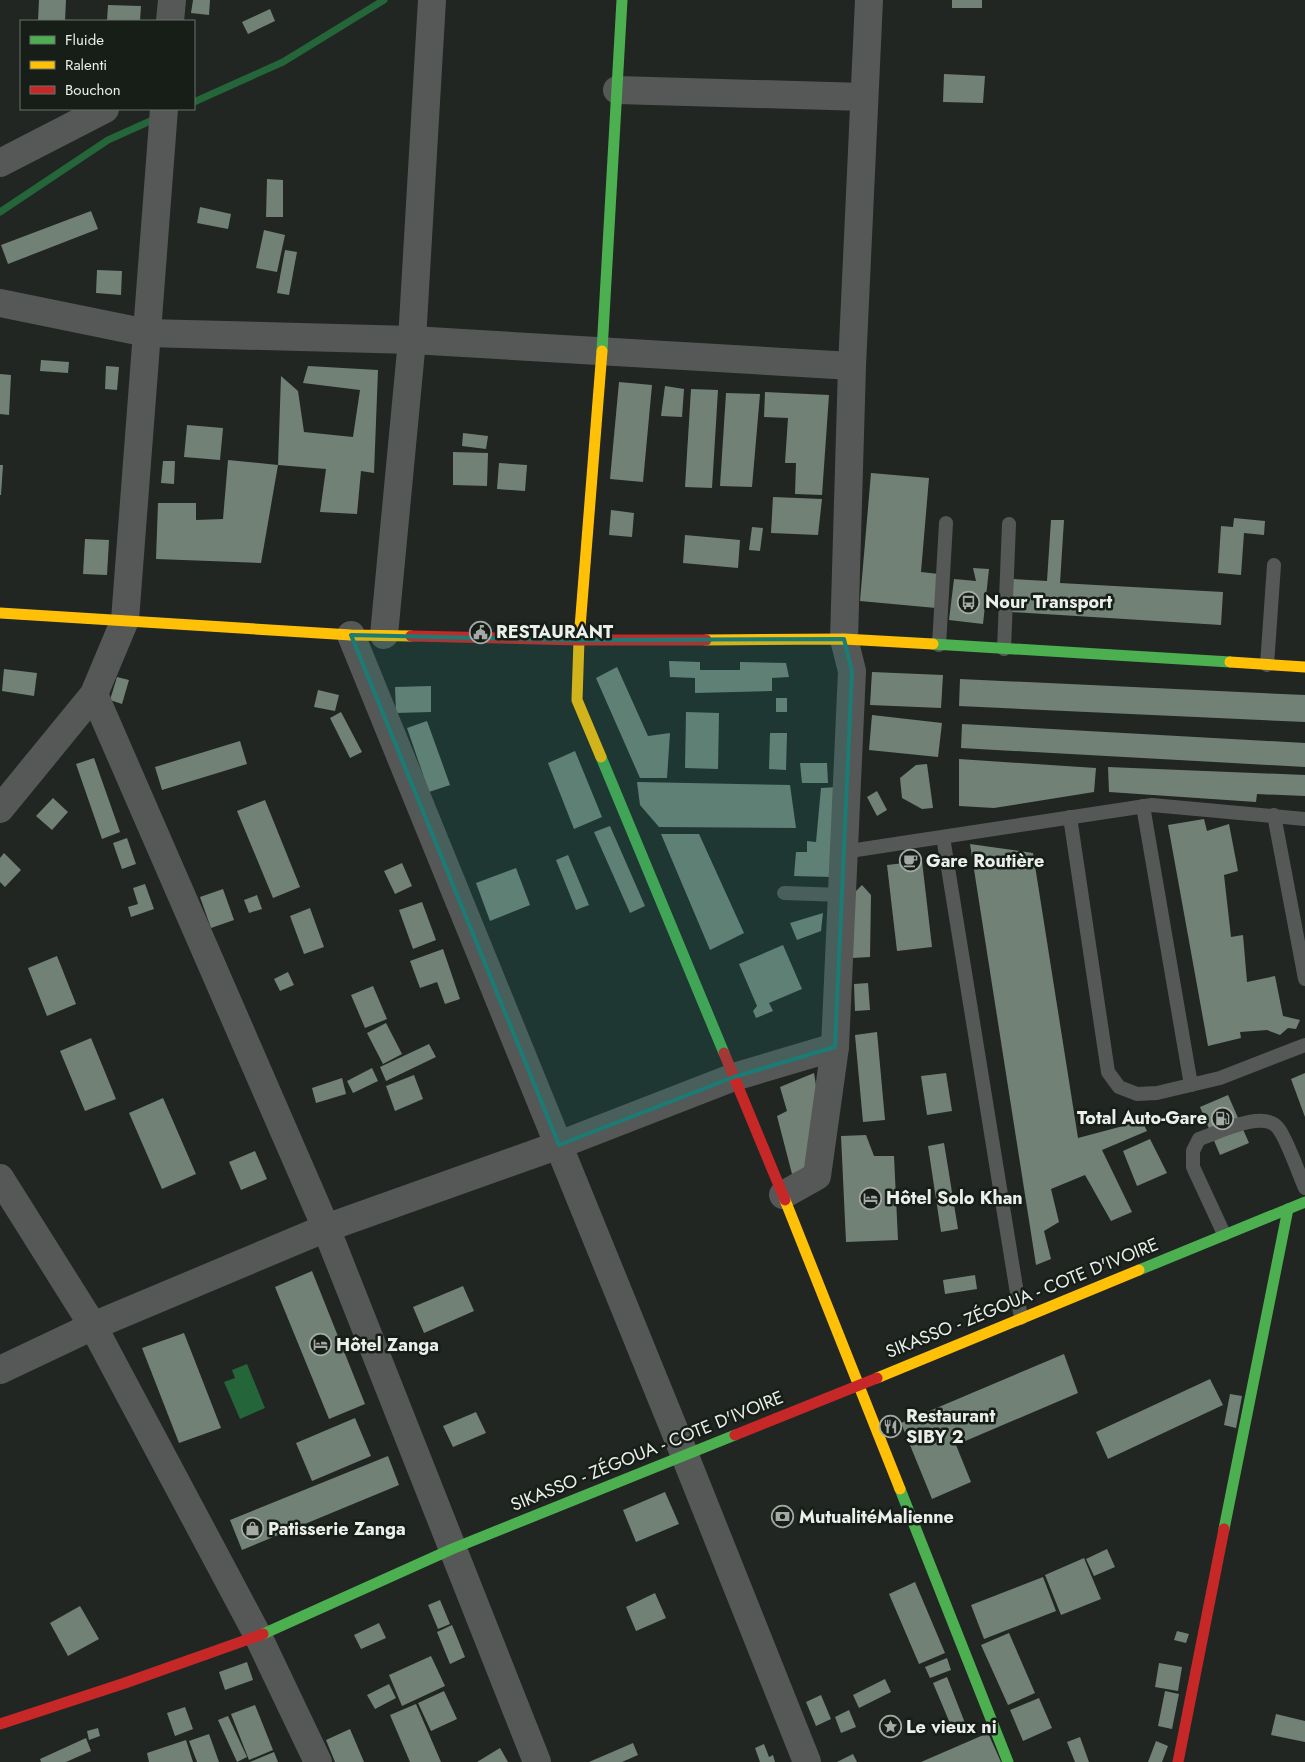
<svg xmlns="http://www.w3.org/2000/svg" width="1305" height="1762" font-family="Jost,sans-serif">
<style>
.water{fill:#246539}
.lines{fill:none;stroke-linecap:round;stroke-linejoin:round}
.stream{stroke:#246539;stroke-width:7}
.building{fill:#718176}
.lane{stroke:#555856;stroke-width:14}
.street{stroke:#555856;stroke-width:28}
.fast{stroke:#4caf50;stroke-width:11}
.slow{stroke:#ffc107;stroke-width:11}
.jam{stroke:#c62828;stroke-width:11}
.marked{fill:#1a7c74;fill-opacity:0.2;stroke:#1a7c74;stroke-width:4;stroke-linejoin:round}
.labels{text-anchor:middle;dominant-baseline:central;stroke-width:5;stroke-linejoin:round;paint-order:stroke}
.poi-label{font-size:18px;font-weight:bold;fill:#eaefeb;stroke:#171e18;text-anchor:start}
.street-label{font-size:18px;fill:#eaefeb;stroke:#171e18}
</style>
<rect width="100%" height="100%" fill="#212623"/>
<!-- water -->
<polygon class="water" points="247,1364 265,1408 240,1419 224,1382 235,1378 232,1370"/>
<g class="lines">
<!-- stream -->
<g class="stream">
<polyline points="194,102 283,62 384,0"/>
<polyline points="0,212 108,140 157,118"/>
</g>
</g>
<!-- building -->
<g class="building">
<polygon points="39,0 66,0 65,21 38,21"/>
<polygon points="193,0 210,0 209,15 191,13"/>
<rect x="952" y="0" width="30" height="8"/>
<polygon points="108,5 141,6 140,21 107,21"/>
<polygon points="270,9 275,21 248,34 242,22"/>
<polygon points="944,74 985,76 983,103 943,102"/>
<polygon points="267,179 283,180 283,217 266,217"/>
<polygon points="200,207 231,214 228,229 197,223"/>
<polygon points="91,211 98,229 8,264 1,245"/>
<polygon points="264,230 285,235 277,272 256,268"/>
<polygon points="285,250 297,252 289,295 277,293"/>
<polygon points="97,270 122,271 121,295 96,293"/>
<polygon points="41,360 69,362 68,373 40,371"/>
<polygon points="106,366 119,367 117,390 105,389"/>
<polygon points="308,366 378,370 374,473 361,471 357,514 320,512 326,469 278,465 281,376 298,391 304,432 353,437 360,390 303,383"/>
<polygon points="0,374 11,375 9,415 0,414"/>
<polygon points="619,382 652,385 643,482 610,479"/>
<polygon points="665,386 684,389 682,417 661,416"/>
<polygon points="691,389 718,390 712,488 685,487"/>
<polygon points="765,392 829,395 822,495 795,494 796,463 785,463 788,418 764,417"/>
<polygon points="726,393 760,394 752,487 720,486"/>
<polygon points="187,425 223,428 220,460 184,457"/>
<polygon points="463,433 488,436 486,449 462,446"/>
<polygon points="453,452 488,453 487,486 453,485"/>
<polygon points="228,460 278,465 261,563 156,559 158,503 196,503 196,520 223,519"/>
<polygon points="163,461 175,461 174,484 161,483"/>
<polygon points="499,463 527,465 525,491 497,489"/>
<polygon points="0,465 3,465 1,495 0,495"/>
<polygon points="871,473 929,478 921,572 939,574 936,608 860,601"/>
<polygon points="773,497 822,499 818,535 771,533"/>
<polygon points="611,510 634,513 632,537 609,535"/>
<polygon points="1234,518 1265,521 1264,535 1244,533 1241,575 1218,573 1221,526 1233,527"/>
<polygon points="1051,520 1064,520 1060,583 1223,592 1221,625 1011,612 1013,579 1047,581"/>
<polygon points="752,527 763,528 760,551 749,550"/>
<polygon points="685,535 740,540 738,568 683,563"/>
<polygon points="85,539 109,540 107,575 83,574"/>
<polygon points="973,568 989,569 983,624 949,620 954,579 976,581"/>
<polygon points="669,661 700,662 700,670 740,670 740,662 786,663 789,677 772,678 772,691 695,693 695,678 670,677"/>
<polygon points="617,667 648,736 670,733 667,778 640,778 596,678"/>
<polygon points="4,669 37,673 34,696 2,691"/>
<polygon points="872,672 943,675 941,708 870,705"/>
<polygon points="117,677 129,680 122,704 110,700"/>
<polygon points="960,679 1305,695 1305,722 959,706"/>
<polygon points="431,686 431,712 396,713 395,687"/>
<polygon points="318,690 339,695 335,711 314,707"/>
<rect x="776" y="698" width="11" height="14"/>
<polygon points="341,712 362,752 350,758 330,718"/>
<polygon points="686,712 719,713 718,769 685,768"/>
<polygon points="872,715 942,723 938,757 869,750"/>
<polygon points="427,721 450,785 429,792 407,728"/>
<polygon points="962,724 1305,743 1305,767 961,748"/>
<polygon points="770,733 787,733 786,770 769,769"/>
<polygon points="240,741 247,764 162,790 155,767"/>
<polygon points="575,751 602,817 574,829 548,763"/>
<polygon points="94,758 120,832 102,839 76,764"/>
<polygon points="959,759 1096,768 1094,792 994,808 959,806"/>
<polygon points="800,763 827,763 828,783 802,783"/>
<polygon points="927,764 933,808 922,809 902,798 900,778 916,765"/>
<polygon points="1108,767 1305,775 1305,796 1257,794 1256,802 1109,792"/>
<polygon points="637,782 790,785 796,828 659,827 640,805"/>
<polygon points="838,787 832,877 794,876 796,852 807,852 807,841 816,842 821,788"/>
<polygon points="877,791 887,810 877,816 867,797"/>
<polygon points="53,798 68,812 52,830 36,816"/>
<polygon points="265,800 300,887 273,898 237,811"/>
<polygon points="1204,819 1207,831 1229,824 1238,871 1224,875 1231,937 1243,935 1247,982 1275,976 1283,1016 1300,1020 1296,1029 1288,1028 1280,1035 1267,1030 1240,1032 1241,1038 1208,1046 1168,825"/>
<polygon points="610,826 645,906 630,913 594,832"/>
<polygon points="661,834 699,834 744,933 710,950"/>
<polygon points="127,838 136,864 122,869 113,843"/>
<polygon points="970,844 1033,853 1078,1138 1142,1121 1147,1131 1102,1150 1132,1212 1111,1221 1085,1175 1051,1189 1059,1222 1044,1231 1051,1259 1036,1265"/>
<polygon points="4,853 21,870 5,887 0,882 0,858"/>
<polygon points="568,855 589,905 576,910 556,860"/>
<polygon points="922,861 932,947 897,951 887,865"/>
<polygon points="402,863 412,886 395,894 384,871"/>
<polygon points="516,868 530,905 490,921 476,883"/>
<polygon points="145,884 154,909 131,917 128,907 138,904 133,888"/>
<polygon points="862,885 871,895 870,957 852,958 852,895"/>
<polygon points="223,889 234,920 211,928 200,897"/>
<polygon points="257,895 262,909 249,913 244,900"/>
<polygon points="422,902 436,940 413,949 399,910"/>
<polygon points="310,908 324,947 304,954 290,916"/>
<polygon points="823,913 821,931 797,940 790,923"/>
<polygon points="783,945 802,989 769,1003 773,1011 756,1018 753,1011 757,1006 739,964"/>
<polygon points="443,949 460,999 445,1004 437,982 420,988 410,961"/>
<polygon points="57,956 76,1004 47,1016 28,968"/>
<polygon points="288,972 294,985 280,991 274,979"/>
<polygon points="868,983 870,1010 855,1011 854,984"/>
<polygon points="373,986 387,1019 365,1028 351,995"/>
<polygon points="386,1023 402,1054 383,1064 367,1033"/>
<polygon points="877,1032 885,1120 863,1122 855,1035"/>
<polygon points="91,1038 116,1099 85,1111 60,1051"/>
<polygon points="429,1044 436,1057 386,1081 380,1067"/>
<polygon points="372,1068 378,1081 353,1093 347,1081"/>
<polygon points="814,1073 818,1098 806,1169 792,1174 777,1116 787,1111 780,1087"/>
<polygon points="946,1073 952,1111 927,1115 921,1076"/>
<polygon points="1305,1073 1305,1117 1291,1079"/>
<polygon points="414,1075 423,1099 395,1111 386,1086"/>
<polygon points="342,1078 346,1094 316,1103 312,1088"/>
<polygon points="1228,1095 1249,1143 1220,1155 1200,1107"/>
<polygon points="163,1098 196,1174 162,1189 129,1113"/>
<polygon points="866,1135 874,1156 894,1156 898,1240 846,1242 841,1136"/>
<polygon points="1150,1139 1167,1173 1137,1186 1123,1151"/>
<polygon points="944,1143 958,1229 941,1232 928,1146"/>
<polygon points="255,1151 267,1179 241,1190 229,1162"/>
<polygon points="312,1271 365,1404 329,1419 275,1287"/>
<polygon points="975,1275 977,1289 945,1294 943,1280"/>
<polygon points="463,1286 474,1311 424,1333 413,1307"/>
<polygon points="184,1333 221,1428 179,1443 142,1348"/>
<polygon points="1064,1354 1078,1393 956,1445 971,1482 932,1499 901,1423"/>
<polygon points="1210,1379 1223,1405 1108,1459 1096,1432"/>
<polygon points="1230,1394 1242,1396 1236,1428 1224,1425"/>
<polygon points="476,1412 486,1433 453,1447 443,1426"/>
<polygon points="355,1418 371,1456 312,1481 296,1443"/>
<polygon points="388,1456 399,1485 242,1550 230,1520"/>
<polygon points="665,1492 679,1524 636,1542 623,1510"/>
<polygon points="1107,1549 1115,1567 1094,1576 1086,1559"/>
<polygon points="1084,1558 1101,1599 1061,1615 1045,1575"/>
<polygon points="1043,1577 1056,1611 984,1639 971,1605"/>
<polygon points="915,1582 945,1653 919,1664 889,1594"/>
<polygon points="655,1593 666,1618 636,1631 626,1607"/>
<polygon points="440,1600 450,1624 438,1629 428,1605"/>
<polygon points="80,1606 99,1639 68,1656 50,1623"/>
<polygon points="379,1623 386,1638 361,1649 354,1635"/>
<polygon points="452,1625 465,1657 450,1664 437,1632"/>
<polygon points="1177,1631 1189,1634 1186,1643 1174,1640"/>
<polygon points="1009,1633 1035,1693 1008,1705 981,1645"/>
<polygon points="431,1656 445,1686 402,1706 389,1675"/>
<polygon points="947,1658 951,1670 930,1678 925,1667"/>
<polygon points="247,1662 253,1680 225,1690 219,1672"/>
<polygon points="1159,1663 1182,1667 1178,1691 1155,1687"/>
<polygon points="947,1677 965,1723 952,1728 933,1683"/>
<polygon points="885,1679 891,1692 859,1708 853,1695"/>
<polygon points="389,1684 396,1698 375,1709 367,1695"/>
<polygon points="444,1691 457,1719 431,1731 418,1703"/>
<polygon points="1165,1691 1179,1694 1172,1729 1158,1726"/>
<polygon points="821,1695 831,1719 816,1726 806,1702"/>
<polygon points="1039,1698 1052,1728 1023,1741 1010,1710"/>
<polygon points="416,1704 441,1762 410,1762 390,1715"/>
<polygon points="255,1705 273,1750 249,1760 231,1714"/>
<polygon points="185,1707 193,1729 175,1736 167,1713"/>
<polygon points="849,1710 856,1727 841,1733 835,1717"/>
<polygon points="1276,1714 1305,1721 1305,1742 1271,1735"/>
<polygon points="228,1716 247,1757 237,1762 218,1720"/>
<polygon points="98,1728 100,1736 89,1740 87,1731"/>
<polygon points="350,1729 364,1762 335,1762 326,1740"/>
<polygon points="988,1733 1001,1762 921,1762"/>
<polygon points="209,1734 219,1762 197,1762 189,1741"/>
<polygon points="1080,1737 1089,1762 1075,1762 1067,1742"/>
<polygon points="86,1738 91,1751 66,1762 41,1762 40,1759"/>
<polygon points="186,1740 193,1762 149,1762 147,1753"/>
<polygon points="1156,1741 1168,1746 1162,1762 1148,1762"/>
<polygon points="633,1743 638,1755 622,1762 589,1762"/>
<polygon points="764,1744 769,1757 773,1755 775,1762 760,1762 755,1748"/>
<polygon points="500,1748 508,1762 477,1762"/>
<polygon points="274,1752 278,1762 250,1762"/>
<polygon points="853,1754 857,1762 837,1762"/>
</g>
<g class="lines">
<!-- lane -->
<g class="lane">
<polyline points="939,645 946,523"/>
<polyline points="1004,649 1009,524"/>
<polyline points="1267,665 1274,565"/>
<polyline points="1143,806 1191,1085"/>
<polyline points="1274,815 1305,979"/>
<polyline points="1070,817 1108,1072 1119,1087 1137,1094 1157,1093 1220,1078 1305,1045"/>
<polyline points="943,837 1021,1318"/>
<polyline points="843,852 1152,805 1305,819"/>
<polyline points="784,893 842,895"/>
<path d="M1224,1234L1193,1167V1151L1199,1139C1218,1133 1264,1109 1278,1128C1286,1137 1299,1174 1305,1188"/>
</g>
<!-- street -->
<g class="street">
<polyline points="170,21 172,0"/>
<polyline points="617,90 864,97"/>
<polyline points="0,163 105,109"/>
<polyline points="0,303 147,333 412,340 852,366"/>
<polyline points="351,635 685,1456 807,1762"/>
<polyline points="384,635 412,340 432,0"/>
<polyline points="94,694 326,1228 537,1762"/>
<polyline points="0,809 94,694 125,620 164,109"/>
<polyline points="0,1178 93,1326 258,1636 318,1762"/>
<polyline points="783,1195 817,1176 835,1047 852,671 844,639 852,366 869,0"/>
<polyline points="0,1370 93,1326 326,1228 559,1145 734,1077 835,1047"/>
</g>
<!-- fast -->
<g class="fast">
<polyline points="602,351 622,0"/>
<polyline points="933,644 1230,662"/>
<polyline points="601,757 724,1053"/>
<polyline points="1139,1270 1305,1202"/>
<polyline points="900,1489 1008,1762"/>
<polyline points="1224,1529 1288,1209"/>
<polyline points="263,1634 452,1549 735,1435"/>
</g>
<!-- slow -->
<g class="slow">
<polyline points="0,613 351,635 411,636"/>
<polyline points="706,640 844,639 933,644"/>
<polyline points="1230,662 1305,667"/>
<polyline points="601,757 577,700 579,640 602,351"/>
<polyline points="785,1200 900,1489"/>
<polyline points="877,1378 1139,1270"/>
</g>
<!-- jam -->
<g class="jam">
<polyline points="411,636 579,640 706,640"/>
<polyline points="724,1053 785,1200"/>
<polyline points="735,1435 877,1378"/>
<polyline points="0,1724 125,1683 263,1634"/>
<polyline points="1178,1762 1224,1529"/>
</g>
</g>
<!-- marked area -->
<path class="marked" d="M351,635L579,640L844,639L852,671L835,1047L734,1077L559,1145Z"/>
<!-- icons -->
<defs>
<symbol id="bus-ring" viewBox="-11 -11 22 22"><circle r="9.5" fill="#171e18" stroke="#a4a9a5" stroke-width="1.5"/><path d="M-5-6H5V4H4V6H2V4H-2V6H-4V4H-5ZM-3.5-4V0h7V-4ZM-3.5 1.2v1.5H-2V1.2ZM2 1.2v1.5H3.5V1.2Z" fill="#a4a9a5"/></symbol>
<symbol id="civic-ring" viewBox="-11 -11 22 22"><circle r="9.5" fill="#171e18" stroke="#a4a9a5" stroke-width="1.5"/><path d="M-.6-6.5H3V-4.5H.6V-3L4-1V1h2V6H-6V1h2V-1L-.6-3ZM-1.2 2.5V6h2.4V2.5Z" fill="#a4a9a5"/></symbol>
<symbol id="cafe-ring" viewBox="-11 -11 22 22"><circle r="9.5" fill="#171e18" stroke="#a4a9a5" stroke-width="1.5"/><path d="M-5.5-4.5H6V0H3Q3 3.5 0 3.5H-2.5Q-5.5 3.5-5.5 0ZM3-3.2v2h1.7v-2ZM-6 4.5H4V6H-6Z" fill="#a4a9a5"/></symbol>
<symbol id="fuel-ring" viewBox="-11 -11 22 22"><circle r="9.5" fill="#171e18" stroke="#a4a9a5" stroke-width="1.5"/><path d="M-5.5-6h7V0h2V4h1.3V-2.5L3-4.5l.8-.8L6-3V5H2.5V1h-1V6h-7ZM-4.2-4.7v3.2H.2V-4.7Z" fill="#a4a9a5"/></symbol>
<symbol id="hotel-ring" viewBox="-11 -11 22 22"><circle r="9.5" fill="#171e18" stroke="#a4a9a5" stroke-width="1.5"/><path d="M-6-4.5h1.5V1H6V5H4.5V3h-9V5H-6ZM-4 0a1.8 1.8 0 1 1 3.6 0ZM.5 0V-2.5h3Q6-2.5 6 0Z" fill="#a4a9a5"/></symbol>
<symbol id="restaurant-ring" viewBox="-11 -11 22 22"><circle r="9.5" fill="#171e18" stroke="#a4a9a5" stroke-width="1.5"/><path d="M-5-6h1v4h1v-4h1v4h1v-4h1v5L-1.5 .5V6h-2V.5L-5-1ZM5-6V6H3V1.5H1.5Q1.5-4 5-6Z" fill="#a4a9a5"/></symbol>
<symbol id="bank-ring" viewBox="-11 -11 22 22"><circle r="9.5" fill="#171e18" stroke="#a4a9a5" stroke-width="1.5"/><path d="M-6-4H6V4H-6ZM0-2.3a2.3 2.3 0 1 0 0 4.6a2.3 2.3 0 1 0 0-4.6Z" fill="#a4a9a5"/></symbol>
<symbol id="shop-ring" viewBox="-11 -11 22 22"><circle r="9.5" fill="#171e18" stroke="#a4a9a5" stroke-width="1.5"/><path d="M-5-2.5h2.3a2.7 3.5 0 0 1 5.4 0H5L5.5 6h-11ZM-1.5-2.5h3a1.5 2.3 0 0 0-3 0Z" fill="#a4a9a5"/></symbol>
<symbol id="sight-ring" viewBox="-11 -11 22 22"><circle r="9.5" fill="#171e18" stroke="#a4a9a5" stroke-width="1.5"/><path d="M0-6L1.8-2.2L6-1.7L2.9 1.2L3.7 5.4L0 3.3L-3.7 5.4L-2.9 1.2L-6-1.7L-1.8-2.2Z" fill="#a4a9a5"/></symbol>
</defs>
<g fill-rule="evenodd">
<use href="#bus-ring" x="956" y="590" width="25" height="25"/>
<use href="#civic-ring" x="468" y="620" width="25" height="25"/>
<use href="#cafe-ring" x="898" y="848" width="25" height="25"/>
<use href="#fuel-ring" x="1210" y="1106" width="25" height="25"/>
<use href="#hotel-ring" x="858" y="1186" width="25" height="25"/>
<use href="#hotel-ring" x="308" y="1332" width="25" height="25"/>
<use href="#restaurant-ring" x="878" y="1414" width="25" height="25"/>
<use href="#bank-ring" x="770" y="1504" width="25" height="25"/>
<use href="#shop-ring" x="240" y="1516" width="25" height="25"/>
<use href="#sight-ring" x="878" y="1714" width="25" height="25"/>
</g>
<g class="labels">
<!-- poi labels -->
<g class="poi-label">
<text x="985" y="602">Nour Transport</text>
<text x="496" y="632">RESTAURANT</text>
<text x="926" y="861">Gare Routière</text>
<text x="1207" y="1118" text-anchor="end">Total Auto-Gare</text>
<text x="886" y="1198">Hôtel Solo Khan</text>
<text x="336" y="1345">Hôtel Zanga</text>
<text x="906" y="1416">Restaurant<tspan x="906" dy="21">SIBY 2</tspan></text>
<text x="799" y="1517">MutualitéMalienne</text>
<text x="268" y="1529">Patisserie Zanga</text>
<text x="906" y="1727">Le vieux ni</text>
</g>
<!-- street labels -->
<g class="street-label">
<text transform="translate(1022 1298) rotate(-22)">SIKASSO - ZÉGOUA - COTE D'IVOIRE</text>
<text transform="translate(647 1451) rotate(-22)">SIKASSO - ZÉGOUA - COTE D'IVOIRE</text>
</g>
</g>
<!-- legend -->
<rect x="20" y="20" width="175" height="90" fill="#171e18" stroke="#6b726c"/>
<rect x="30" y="36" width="25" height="8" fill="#4caf50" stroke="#6b726c"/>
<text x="65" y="45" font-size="15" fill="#eaefeb">Fluide</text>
<rect x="30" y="61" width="25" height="8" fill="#ffc107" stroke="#6b726c"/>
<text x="65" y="70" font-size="15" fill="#eaefeb">Ralenti</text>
<rect x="30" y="86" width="25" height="8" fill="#c62828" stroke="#6b726c"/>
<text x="65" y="95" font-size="15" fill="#eaefeb">Bouchon</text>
</svg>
